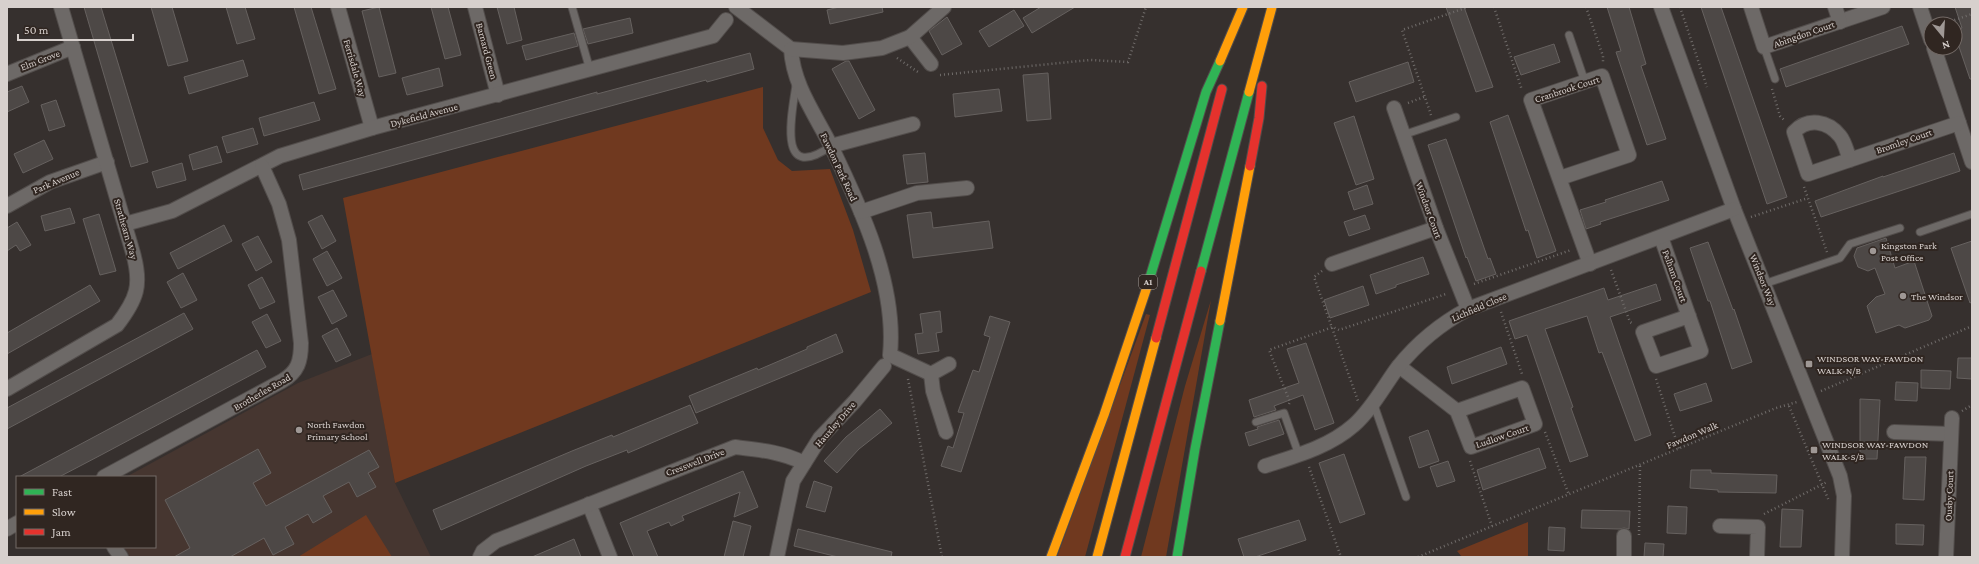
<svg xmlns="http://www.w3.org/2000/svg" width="1979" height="564" font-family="'Crimson Pro',serif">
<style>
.built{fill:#463630}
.green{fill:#70391f}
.building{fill:#4d4846;stroke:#66615f}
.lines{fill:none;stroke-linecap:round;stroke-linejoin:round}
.lane-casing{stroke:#524d4b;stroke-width:9}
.street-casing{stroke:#524d4b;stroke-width:16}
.fast-casing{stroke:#524d4b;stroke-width:11}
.slow-casing{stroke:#524d4b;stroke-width:11}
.jam-casing{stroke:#524d4b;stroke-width:11}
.path{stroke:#706c6a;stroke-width:2.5;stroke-dasharray:1 3;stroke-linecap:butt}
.lane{stroke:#6d6967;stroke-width:7}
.street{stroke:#6d6967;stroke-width:14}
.fast{stroke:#30b455;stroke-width:9}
.slow{stroke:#ff9f0a;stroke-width:9}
.jam{stroke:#e5322d;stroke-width:9}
.poi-dot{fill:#9f9895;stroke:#302621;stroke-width:1.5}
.labels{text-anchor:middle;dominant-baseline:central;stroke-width:4;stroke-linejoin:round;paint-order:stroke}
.shield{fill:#302621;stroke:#a59d99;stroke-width:1}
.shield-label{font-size:9px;font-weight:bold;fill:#d7d0cd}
.street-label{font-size:10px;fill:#d7d0cd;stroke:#302621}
.poi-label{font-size:10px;fill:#d7d0cd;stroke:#302621;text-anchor:start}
</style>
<rect width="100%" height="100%" fill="#36302e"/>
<!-- built -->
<polygon class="built" points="372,354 395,483 431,557 130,557 124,547 155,547 155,477 126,477 298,383"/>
<!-- green -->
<g class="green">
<polygon points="763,87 763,128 778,160 792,171 830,169 853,230 871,292 395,483 343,198"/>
<polygon points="1211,300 1166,557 1141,557 1185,386"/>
<polygon points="1146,314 1150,315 1085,557 1057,557"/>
<polygon points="366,515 392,557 298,557"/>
<polygon points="1528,522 1528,557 1462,557 1457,551"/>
</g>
<!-- building -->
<g class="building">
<polygon points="84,7 101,7 148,162 131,167"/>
<polygon points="151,7 172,7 188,61 168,66"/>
<polygon points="226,7 245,7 255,39 237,44"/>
<polygon points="294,7 311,7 336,89 319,94"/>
<polygon points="379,7 396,73 379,77 362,11"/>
<polygon points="431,7 448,7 461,55 445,59"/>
<polygon points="497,7 514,7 522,40 507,44"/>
<polygon points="839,7 882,7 883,12 830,24 827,10"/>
<polygon points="1041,7 1075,7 1032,33 1023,18"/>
<polygon points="1446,7 1464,7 1493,87 1476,92"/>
<polygon points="1607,7 1629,7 1646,64 1641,66 1666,139 1647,145 1616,52 1621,51"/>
<polygon points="1701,7 1721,7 1787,197 1767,204"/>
<polygon points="1955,7 1972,7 1972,79 1970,79 1955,35 1955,31 1962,28"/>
<polygon points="1014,10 1024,26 989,47 979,31"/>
<polygon points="947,17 962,44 942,55 929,31"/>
<polygon points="630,18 633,33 588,44 583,29"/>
<polygon points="1902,26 1909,44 1786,87 1780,69"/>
<polygon points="574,33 578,46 526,60 522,46"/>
<polygon points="1554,44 1560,62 1521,75 1514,57"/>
<polygon points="750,53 754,69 707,82 706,80 303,190 299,175 597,92 597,94"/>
<polygon points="243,60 248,76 189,94 184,77"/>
<polygon points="846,61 849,61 875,110 859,119 832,69"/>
<polygon points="1408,62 1414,82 1356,102 1349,82"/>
<polygon points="439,68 443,86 407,95 402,78"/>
<polygon points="1048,73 1051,119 1027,121 1023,75"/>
<polygon points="22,86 29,102 7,112 7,92"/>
<polygon points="999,89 1002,111 955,117 953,94"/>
<polygon points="56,100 65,126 49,131 41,105"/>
<polygon points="314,102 320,120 264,136 259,118"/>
<polygon points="1508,115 1556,251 1537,258 1528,230 1526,231 1490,122"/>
<polygon points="1354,116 1374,179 1356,185 1334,123"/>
<polygon points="253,128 258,144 227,153 222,137"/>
<polygon points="1446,139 1488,259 1490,258 1496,274 1476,281 1467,257 1466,258 1428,145"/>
<polygon points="44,140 53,159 23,173 14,154"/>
<polygon points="217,146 222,162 193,170 189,155"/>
<polygon points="925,153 928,182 907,184 903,155"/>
<polygon points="1954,153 1960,171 1821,217 1815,201 1883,176 1883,177"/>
<polygon points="182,163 186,180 157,188 152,172"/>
<polygon points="1662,181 1669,200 1600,222 1601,224 1586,229 1580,210 1606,202 1605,200"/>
<polygon points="1367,185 1373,204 1354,210 1348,192"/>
<polygon points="70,208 75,223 45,231 41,216"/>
<polygon points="931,212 933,228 989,221 993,248 913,258 907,215"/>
<polygon points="99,214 116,271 100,275 83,219"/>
<polygon points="322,215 336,241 322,249 308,222"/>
<polygon points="1365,215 1370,229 1349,236 1344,222"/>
<polygon points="17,222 31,245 20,251 16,245 7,251 7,228"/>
<polygon points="224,225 232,241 178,269 170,253"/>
<polygon points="258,236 272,262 256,271 242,244"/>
<polygon points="1886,238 1895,268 1914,261 1932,316 1929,320 1905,328 1899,325 1876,333 1867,306 1876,297 1885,294 1875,268 1868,271 1858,267 1854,256 1857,248"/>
<polygon points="1972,241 1972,302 1970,303 1951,248"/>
<polygon points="1708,242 1733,310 1734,309 1752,362 1732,369 1710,301 1708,301 1690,248"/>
<polygon points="327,251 342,278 327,286 313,259"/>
<polygon points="1423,257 1429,274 1396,285 1396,287 1376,294 1370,275"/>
<polygon points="183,273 197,300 181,308 167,282"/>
<polygon points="262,277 275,302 260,309 248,285"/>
<polygon points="1656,284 1661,300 1610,317 1651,435 1635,441 1602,352 1599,353 1587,316 1545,329 1573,407 1571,408 1588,456 1570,462 1527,335 1515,339 1509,321 1604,288 1608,300"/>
<polygon points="90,285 100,301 7,354 7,333"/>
<polygon points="1363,286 1369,305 1330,318 1324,300"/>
<polygon points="333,290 347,316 332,324 318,297"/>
<polygon points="940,311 942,332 936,333 939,351 918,354 915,334 923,333 920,314"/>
<polygon points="184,313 193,329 7,429 7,408"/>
<polygon points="267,314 281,341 266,348 252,322"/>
<polygon points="990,316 1010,322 961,472 941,466 948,446 953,448 964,413 958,412 973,370 979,372 990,337 984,335"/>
<polygon points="337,328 351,355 336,362 322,336"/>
<polygon points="836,334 843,352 696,413 689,396 757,368 758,370 807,349 807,347"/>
<polygon points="1306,343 1334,423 1315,430 1303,395 1274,406 1276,410 1254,417 1249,400 1299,383 1287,349"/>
<polygon points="1501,347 1507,364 1452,384 1447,367"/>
<polygon points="257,350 266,367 101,455 59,477 19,477"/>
<polygon points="1958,358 1972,358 1972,379 1957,378"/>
<polygon points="1921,370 1951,371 1950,389 1921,388"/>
<polygon points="1896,382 1918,383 1917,401 1895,400"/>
<polygon points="1706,383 1712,401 1680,411 1674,394"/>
<polygon points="1860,399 1880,400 1877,459 1860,459"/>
<polygon points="690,405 698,423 628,453 627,450 586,466 441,530 433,510 572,451 612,435 613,437"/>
<polygon points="880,409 892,423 859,449 837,473 824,461 846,437"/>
<polygon points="1279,420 1284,434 1249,446 1245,433 1258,429 1257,427"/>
<polygon points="1428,430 1439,461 1419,468 1409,437"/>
<polygon points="1539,448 1546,468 1483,490 1477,470"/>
<polygon points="258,449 271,473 253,483 266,506 369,450 379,467 368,473 376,487 357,497 349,482 323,496 332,512 313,523 308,514 285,527 294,544 273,555 264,538 230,557 174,557 190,548 165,500"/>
<polygon points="1344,454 1365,514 1340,523 1319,463"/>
<polygon points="1905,457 1926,457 1924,500 1903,499"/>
<polygon points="1448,461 1455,481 1437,487 1430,467"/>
<polygon points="1691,470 1711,470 1711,473 1777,475 1776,493 1718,492 1718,490 1690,488"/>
<polygon points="743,471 758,507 734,517 740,492 682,516 684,520 671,526 669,522 647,531 658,557 634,557 620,523"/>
<polygon points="814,481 832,487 825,512 806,507"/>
<polygon points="1668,506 1687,507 1686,534 1667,533"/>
<polygon points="1782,509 1803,510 1801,547 1780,547"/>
<polygon points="1582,510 1630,511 1629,529 1624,528 1619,529 1581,528"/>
<polygon points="1299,520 1306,540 1255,557 1244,557 1238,539"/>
<polygon points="733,521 751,526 743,557 724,557"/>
<polygon points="1896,524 1924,525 1923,545 1896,544"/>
<polygon points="1549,527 1565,528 1564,551 1548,550"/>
<polygon points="798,529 892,552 891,557 838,557 794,546"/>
<polygon points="574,539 581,557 532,557"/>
<polygon points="1645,543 1664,544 1663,557 1644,557"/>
</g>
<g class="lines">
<defs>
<g id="lane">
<polyline points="572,7 590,70"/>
<polyline points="1569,35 1585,82"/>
<polyline points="1764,47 1775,79"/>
<path d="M796,85C792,113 776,185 831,146"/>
<polyline points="1403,135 1456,117"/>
<polyline points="1920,232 1972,214"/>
<polyline points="1764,284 1840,258 1850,244 1900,228"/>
<polyline points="1373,402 1406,497"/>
<polyline points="1256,422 1284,413 1299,455"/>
</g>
<g id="street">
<polyline points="338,7 372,128"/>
<polyline points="475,7 498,95"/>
<path d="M736,7L791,49C793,85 815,114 831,146C861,208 897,285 890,355L931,374"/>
<polyline points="1661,7 1734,209 1840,476 1844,496 1842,557"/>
<polyline points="1751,7 1764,47 1883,7"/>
<polyline points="1835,7 1840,22"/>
<polyline points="1920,7 1931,40"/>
<polyline points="910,37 931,64"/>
<polyline points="1934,48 1972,162"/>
<polyline points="791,49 843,53 882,48 910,37 944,7"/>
<polyline points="7,74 73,47"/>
<polyline points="1394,108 1436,228 1468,309"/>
<polyline points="831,146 913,124"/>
<path d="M1850,160C1847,152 1845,142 1840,136C1828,121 1808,117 1794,132L1808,174L1959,123"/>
<polyline points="1560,178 1629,155 1602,76 1531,100 1590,264"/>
<polyline points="7,206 50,182 107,162"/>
<polyline points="861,212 917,193 967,188"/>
<polyline points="125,224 172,211 280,156 372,128 713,36 726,20"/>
<polyline points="1661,237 1701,351 1656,366 1643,332 1689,316"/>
<polyline points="1332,264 1436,228"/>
<polyline points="1399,366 1457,411 1522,388 1535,424 1471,447 1457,411"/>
<path d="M7,389L117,325C137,299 142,285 133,253L61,7"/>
<polyline points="946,432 933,391 931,374 949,364"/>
<polyline points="1894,432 1951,434"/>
<path d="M1265,466C1296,456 1329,447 1354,425C1372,409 1384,386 1398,367C1418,342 1440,324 1468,309L1734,209"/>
<path d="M104,477L282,381C298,372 301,361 301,343L289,240L279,204L262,166"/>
<polyline points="589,504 610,557"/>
<polyline points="1720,526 1758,527 1757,557"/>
<polyline points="7,529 17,523"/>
<polyline points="114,547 121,557"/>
<path d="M480,557L483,551L496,541L735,447C760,450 782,452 804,463"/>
<polyline points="777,557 793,481 820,438 855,401 884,366"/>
<polyline points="1624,557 1624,536"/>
<polyline points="1946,557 1952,418"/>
</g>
<g id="fast">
<polyline points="1201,271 1249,92"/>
<polyline points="1148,284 1206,92 1220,61"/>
<polyline points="1177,557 1195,449 1220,321"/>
</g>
<g id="slow">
<polyline points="1220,61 1243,7"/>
<polyline points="1249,92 1272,7"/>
<polyline points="1220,321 1250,166"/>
<polyline points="1051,557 1104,415 1148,284"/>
<polyline points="1097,557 1156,338"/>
</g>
<g id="jam">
<polyline points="1250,166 1259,118 1262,86"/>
<polyline points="1156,338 1222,89"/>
<polyline points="1125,557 1201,271"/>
</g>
</defs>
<!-- lane casing -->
<use href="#lane" class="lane-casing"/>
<!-- street casing -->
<use href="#street" class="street-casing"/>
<!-- fast casing -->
<use href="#fast" class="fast-casing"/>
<!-- slow casing -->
<use href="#slow" class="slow-casing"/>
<!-- jam casing -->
<use href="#jam" class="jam-casing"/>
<!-- path -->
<g class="path">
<polyline points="1494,7 1522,90"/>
<polyline points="1586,7 1603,56 1603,62"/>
<polyline points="1680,7 1707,87"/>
<polyline points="1943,24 1972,14"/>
<polyline points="897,58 918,72"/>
<polyline points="940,75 1090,60 1128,62 1146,7"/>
<polyline points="1772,89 1780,116 1785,121"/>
<polyline points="1408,103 1424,97"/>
<polyline points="1431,115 1402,30 1468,7"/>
<polyline points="1804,187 1827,252"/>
<polyline points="1751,217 1808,198"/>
<polyline points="1611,270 1630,322 1633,324"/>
<polyline points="1322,271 1314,277 1358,401"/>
<polyline points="1474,284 1571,250"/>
<polyline points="1501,312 1522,374"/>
<polyline points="908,379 942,557"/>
<polyline points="1656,379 1679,449"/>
<polyline points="1821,391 1972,326"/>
<polyline points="1289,404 1290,402 1269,350 1333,327 1339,330 1446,294"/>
<polyline points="1789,406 1829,501"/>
<polyline points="1962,411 1972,405"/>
<polyline points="1545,432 1569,495"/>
<polyline points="1470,461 1492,526"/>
<polyline points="1309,467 1341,557"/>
<polyline points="1764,514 1827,482"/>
<polyline points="1639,535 1640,466"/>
<polyline points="1418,557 1776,408 1797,402"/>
</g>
<!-- lane -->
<use href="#lane" class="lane"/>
<!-- street -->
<use href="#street" class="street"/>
<!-- fast -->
<use href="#fast" class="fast"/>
<!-- slow -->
<use href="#slow" class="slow"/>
<!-- jam -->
<use href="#jam" class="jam"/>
</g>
<!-- markers -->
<g class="poi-dot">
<circle cx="1873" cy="251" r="4"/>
<circle cx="1903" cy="296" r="4"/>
<rect x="1805" y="360" width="8" height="8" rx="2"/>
<circle cx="299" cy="430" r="4"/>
<rect x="1810" y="446" width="8" height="8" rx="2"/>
</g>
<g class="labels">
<!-- shield labels -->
<rect class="shield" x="1139" y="275" width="18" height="14" rx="3"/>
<g class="shield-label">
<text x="1148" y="282">A1</text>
</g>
<!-- street labels -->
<g class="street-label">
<text transform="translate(1804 34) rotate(-19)">Abingdon Court</text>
<text transform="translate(487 51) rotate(75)">Barnard Green</text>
<text transform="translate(40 60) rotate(-21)">Elm Grove</text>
<text transform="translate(355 68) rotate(74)">Ferrisdale Way</text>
<text transform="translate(1567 89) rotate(-18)">Cranbrook Court</text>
<text transform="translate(424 115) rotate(-15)">Dykefield Avenue</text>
<text transform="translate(1904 141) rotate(-19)">Bromley Court</text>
<text transform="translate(839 167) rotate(65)">Fawdon Park Road</text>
<text transform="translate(56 181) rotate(-23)">Park Avenue</text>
<text transform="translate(1429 210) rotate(70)">Windsor Court</text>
<text transform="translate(126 229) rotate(74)">Strathearn Way</text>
<text transform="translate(1675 276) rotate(70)">Pelham Court</text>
<text transform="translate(1763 280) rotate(68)">Windsor Way</text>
<text transform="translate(1479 307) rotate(-23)">Lichfield Close</text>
<text transform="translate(262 392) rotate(-30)">Brotherlee Road</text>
<text transform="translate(835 424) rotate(-49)">Hauxley Drive</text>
<text transform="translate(1692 435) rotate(-23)">Fawdon Walk</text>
<text transform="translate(1502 436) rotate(-19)">Ludlow Court</text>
<text transform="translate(695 462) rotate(-21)">Cresswell Drive</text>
<text transform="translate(1949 496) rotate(-88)">Ousby Court</text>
</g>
<!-- poi labels -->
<g class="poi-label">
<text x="1881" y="245">Kingston Park<tspan x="1881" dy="12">Post Office</tspan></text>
<text x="1911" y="296">The Windsor</text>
<text x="1817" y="358">WINDSOR WAY-FAWDON<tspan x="1817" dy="12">WALK-N/B</tspan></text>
<text x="307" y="424">North Fawdon<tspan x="307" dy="12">Primary School</tspan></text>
<text x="1822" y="444">WINDSOR WAY-FAWDON<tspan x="1822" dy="12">WALK-S/B</tspan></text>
</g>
</g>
<!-- border -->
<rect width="1979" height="564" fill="none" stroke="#d7d0cd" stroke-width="16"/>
<!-- legend -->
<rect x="16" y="476" width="140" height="72" fill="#302621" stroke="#736a66"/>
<rect x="24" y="489" width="20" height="6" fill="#30b455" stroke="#736a66"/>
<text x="52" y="496" font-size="12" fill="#d7d0cd">Fast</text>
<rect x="24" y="509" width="20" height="6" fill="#ff9f0a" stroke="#736a66"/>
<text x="52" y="516" font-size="12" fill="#d7d0cd">Slow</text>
<rect x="24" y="529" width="20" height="6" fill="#e5322d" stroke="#736a66"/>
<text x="52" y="536" font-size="12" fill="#d7d0cd">Jam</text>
<!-- north arrow -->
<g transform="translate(1943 36) rotate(162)"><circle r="19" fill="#302621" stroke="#736a66"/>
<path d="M0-3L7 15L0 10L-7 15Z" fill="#9f9895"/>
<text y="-6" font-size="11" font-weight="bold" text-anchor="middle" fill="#d7d0cd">N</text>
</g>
<!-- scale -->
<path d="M18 34v6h115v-6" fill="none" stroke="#d7d0cd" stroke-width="2"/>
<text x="24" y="34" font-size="12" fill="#d7d0cd" stroke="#302621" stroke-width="3" paint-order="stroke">50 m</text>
</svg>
